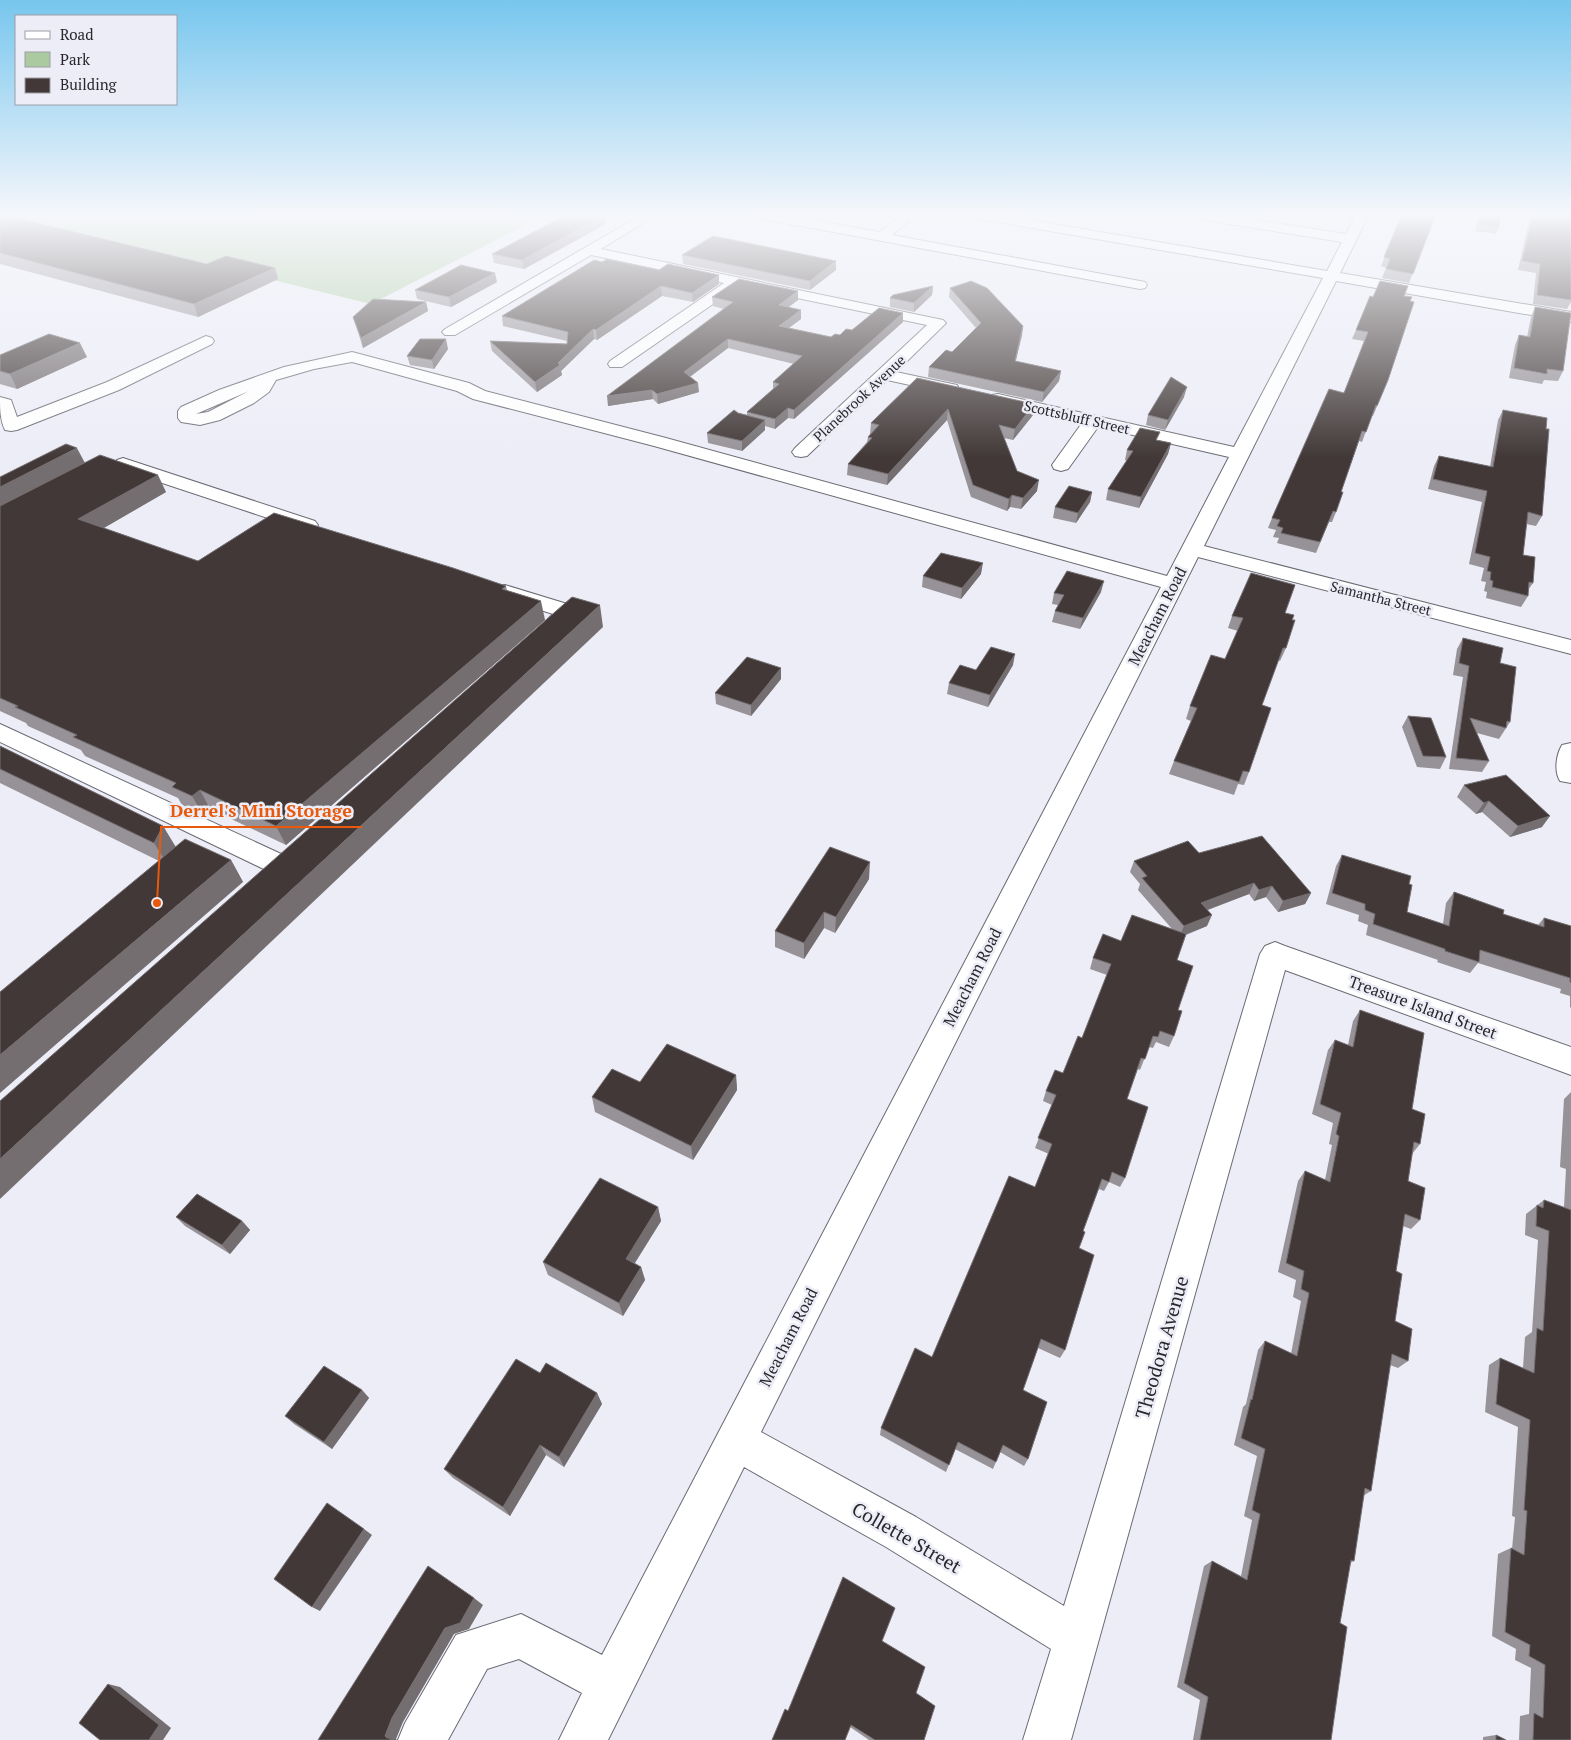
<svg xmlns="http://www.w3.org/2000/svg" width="1571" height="1740" font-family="'PT Serif',serif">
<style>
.green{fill:#abcaa0}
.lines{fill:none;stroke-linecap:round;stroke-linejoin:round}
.minor-casing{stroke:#6a6b73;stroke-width:2}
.minor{fill:#fff;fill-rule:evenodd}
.wall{fill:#969297}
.shaded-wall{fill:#746e71}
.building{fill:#413837;stroke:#746e71}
.labels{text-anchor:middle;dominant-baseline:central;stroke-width:5;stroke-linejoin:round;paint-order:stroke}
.far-street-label{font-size:14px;fill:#28282c;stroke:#ecedf7}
.street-label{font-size:16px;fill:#28282c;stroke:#ecedf7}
.near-street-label{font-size:19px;fill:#28282c;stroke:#ecedf7}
.leader{fill:none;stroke:#e8590c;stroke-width:2}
.callout-dot{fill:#e8590c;stroke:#ecedf7;stroke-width:2}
.callout-label{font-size:18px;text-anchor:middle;font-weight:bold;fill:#e8590c;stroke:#ecedf7;stroke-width:5;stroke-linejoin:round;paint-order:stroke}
</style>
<rect width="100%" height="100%" fill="#ecedf7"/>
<!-- green -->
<polygon class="green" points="5,214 547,214 371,304"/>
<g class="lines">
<defs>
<g id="minor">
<polygon points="643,214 658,214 601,249 943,320 946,323 943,326 896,372 957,385 959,389 957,393 951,394 887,380 807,456 801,457 795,456 792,452 795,448 927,325 739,286 622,367 610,367 608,364 610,361 724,283 591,255 455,335 445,335 442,332 445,329"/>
<polygon points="752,214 779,214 879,232 904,214 918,214 892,235 1140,281 1145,282 1147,285 1145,288 1140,289 758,218"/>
<path d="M968,214H996L1327,271L1342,242L1193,218L1187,214H1217L1346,234L1357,214H1369L1340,273L1571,312V322L1336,281L1204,546L1571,640V654L1198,557L761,1432L916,1517L1064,1606L1260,954L1265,946L1275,942L1285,946L1571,1047V1075L1285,970L1071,1740H1023L1051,1649L886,1547L744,1467L608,1740H559L582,1693L519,1659L487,1669L448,1740H398L405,1723L456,1635L521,1614L602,1655L1161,587L654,446L473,399L457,391L352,362L314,369L276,380L269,392L254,403L220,420L200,425L181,422L178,418V411L181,407L219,390L284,367L352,352L469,383L485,391L666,438L1167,576L1229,457L1098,427L1068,469L1061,471L1054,469L1052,465L1082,423L992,403L990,399L992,395L998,394L1234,447L1323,278L974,218ZM249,391L208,412L196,414Z"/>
<path d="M206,336L212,338L214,341L212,344L119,390L17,430L11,431L5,430C0,420 0,408 0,397L11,400L17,417L107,382Z"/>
<polygon points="123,458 315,521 318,525 315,529 308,531 301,529 117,468 114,464 117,460"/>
<path d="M505,585L577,607L580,612C571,625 557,638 541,634L538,629L553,614L497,596L494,591L497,586Z"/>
<polygon points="0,724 292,859 296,866 292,873 282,876 272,873 0,742"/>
<path d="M1571,743V783L1560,781C1554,771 1556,755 1562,745Z"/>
</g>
</defs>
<!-- minor casing -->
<use href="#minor" class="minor-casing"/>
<!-- minor -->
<use href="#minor" class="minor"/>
</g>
<!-- wall -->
<g class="wall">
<polygon points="0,214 207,264 275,268 278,279 198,317 0,264"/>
<polygon points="1402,214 1436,214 1409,283 1382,278 1386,268 1381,266"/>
<polygon points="1480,214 1501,214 1499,227 1496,234 1475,231"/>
<polygon points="1540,214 1571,214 1571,302 1567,309 1533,304 1536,273 1518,270 1528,225 1532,217 1539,218"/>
<polygon points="606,224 524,269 494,263 492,254"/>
<polygon points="682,255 836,270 810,290 683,264"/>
<polygon points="602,262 659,270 719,275 719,284 693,302 662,296 597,340 594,339 561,371 562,375 537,392 492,351 490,341 567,344 567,341 503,326 502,316"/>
<polygon points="497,282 451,307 417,299 415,290"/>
<polygon points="933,286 932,295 914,312 890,307 890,298"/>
<polygon points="950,288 1023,326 1016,361 1061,371 1059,381 1042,402 928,377 929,367 952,352 976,328 949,297"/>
<polygon points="1404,296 1388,380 1373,416 1372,415 1362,442 1359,441 1341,492 1336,512 1332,522 1329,522 1316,553 1277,543 1279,538 1273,537 1276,530 1268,528 1272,518 1344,393 1364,341 1352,339 1356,330 1373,297"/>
<polygon points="712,297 798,300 789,307 801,319 789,328 831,337 840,335 903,313 903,322 794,419 788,418 775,429 765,426 765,430 742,451 708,443 707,433 738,413 747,415 747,412 773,389 773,382 794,364 728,348 690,377 699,392 658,404 653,399 608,406 724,309 713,306"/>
<polygon points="426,302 428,311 363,348 353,317"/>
<polygon points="1535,307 1563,371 1558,381 1544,380 1542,384 1509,378 1515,345 1519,335 1527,337 1531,317"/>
<polygon points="448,349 434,369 410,365 407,356"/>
<polygon points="0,355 87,357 17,389 0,384"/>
<polygon points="917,378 1034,404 1033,415 1013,440 1004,438 1017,471 1037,491 1021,509 1010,507 1007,511 971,497 947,420 887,485 847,475 848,464 867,442 868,437 870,434 871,423"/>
<polygon points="1184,397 1165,430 1146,425 1148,415"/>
<polygon points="1503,410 1546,429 1542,516 1536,526 1526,524 1523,555 1533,583 1528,590 1528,596 1521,607 1486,598 1487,592 1484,591 1486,582 1481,581 1484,568 1469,564 1482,502 1428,489 1434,466 1439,456 1490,467 1498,420"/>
<polygon points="1158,440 1171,443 1168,454 1139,508 1106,500 1108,489 1127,461 1125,460 1127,450"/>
<polygon points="85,463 166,492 104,528 198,561 506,586 507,590 545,620 286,845 210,809 203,815 182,805 178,798 85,756 81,750 28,726 26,723 0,711 0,477"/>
<polygon points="1092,492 1090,502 1076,523 1053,518 1055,507"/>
<polygon points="981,574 961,599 922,587 923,576"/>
<polygon points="1101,592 1080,629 1052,622 1055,611 1058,605 1052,604 1054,593"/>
<polygon points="1285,613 1292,620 1286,648 1280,661 1278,660 1262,705 1249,772 1244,785 1238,784 1234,795 1169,774 1174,761 1191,721 1186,719 1190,706 1225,659 1238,631 1228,628 1232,616"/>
<polygon points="1463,638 1500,663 1510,722 1499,739 1477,733 1489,761 1482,772 1449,769 1463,677 1453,675 1457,649"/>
<polygon points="1013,665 988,707 947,694 949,683 976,670"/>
<polygon points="781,679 751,716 716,704 715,693"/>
<polygon points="1408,716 1446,757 1440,769 1417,767 1402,727"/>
<polygon points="0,746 163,826 176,847 231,860 243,882 159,861 0,783"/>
<polygon points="1464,785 1542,827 1510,837 1482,812 1476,814 1457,797"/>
<polygon points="1199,853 1311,893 1305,904 1278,912 1266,897 1254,901 1249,894 1208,910 1207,926 1186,935 1177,960 1178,1010 1174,1036 1169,1047 1156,1042 1153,1048 1149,1047 1140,1070 1138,1069 1127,1099 1125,1178 1120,1187 1109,1182 1104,1191 1099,1189 1083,1231 1079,1248 1065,1350 1060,1358 1038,1348 1023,1390 1028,1459 1024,1466 1000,1452 993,1469 955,1449 946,1472 880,1435 881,1428 932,1357 1035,1187 1049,1154 1035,1148 1052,1105 1043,1101 1046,1091 1063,1073 1082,1038 1107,975 1090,969 1093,958 1121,941 1173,930 1138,890 1140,884 1130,872 1134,861"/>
<polygon points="1342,855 1409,884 1407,912 1443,924 1446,903 1454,892 1503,914 1538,925 1544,918 1571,926 1571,1008 1570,1007 1570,996 1560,993 1561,989 1478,963 1470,973 1437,962 1438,960 1366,935 1368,925 1358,921 1359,915 1326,904 1336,866"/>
<polygon points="869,879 835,933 824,928 804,959 775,947 775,931"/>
<polygon points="1360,1010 1412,1109 1420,1144 1412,1154 1408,1181 1420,1220 1411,1229 1403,1226 1396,1271 1395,1321 1408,1361 1398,1368 1390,1365 1371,1491 1363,1496 1354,1561 1350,1563 1340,1623 1331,1740 1193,1740 1200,1700 1177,1687 1204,1566 1212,1561 1241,1576 1252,1520 1244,1516 1257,1456 1234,1445 1243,1407 1246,1404 1258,1350 1265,1341 1291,1354 1301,1301 1293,1297 1296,1280 1278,1272 1298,1181 1305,1171 1325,1180 1332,1145 1329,1144 1333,1123 1312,1114 1328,1050 1335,1040 1348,1045 1353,1021"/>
<polygon points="736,1075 737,1090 693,1160 595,1112 592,1097 640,1082"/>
<polygon points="1571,1092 1571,1740 1519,1740 1520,1716 1529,1714 1531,1668 1515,1660 1516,1649 1492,1636 1498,1554 1511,1548 1512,1549 1515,1517 1512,1516 1518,1427 1485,1412 1489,1365 1500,1358 1523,1368 1525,1337 1532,1332 1538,1240 1525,1235 1526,1214 1544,1200 1564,1207 1566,1169 1560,1167 1564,1099"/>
<polygon points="658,1207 661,1221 635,1263 641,1267 645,1280 623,1316 548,1275 543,1262"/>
<polygon points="176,1217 242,1221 250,1230 230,1254 185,1226"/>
<polygon points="540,1373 597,1393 602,1404 564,1467 546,1455 510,1516 453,1478 444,1469"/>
<polygon points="362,1390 369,1398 332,1449 294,1424 285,1416"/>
<polygon points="882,1641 916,1693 924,1740 869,1740 850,1727 788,1711"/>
<polygon points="1496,1735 1506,1740 1483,1740 1483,1737"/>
</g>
<!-- shaded-wall -->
<g class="shaded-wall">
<polygon points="605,215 606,224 524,269 522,260"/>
<polygon points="836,261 836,270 810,290 810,281"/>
<polygon points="275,268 278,279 198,317 194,304"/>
<polygon points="495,273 497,282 451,307 449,297"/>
<polygon points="719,275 719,284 693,302 692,293"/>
<polygon points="661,286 662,296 597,340 596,330"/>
<polygon points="933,286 932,295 914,312 914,303"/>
<polygon points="798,291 798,300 779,314 779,305"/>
<polygon points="426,302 428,311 363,348 361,338"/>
<polygon points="801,310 801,319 779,335 779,326"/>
<polygon points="903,313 903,322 794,419 794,410"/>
<polygon points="1023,326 1022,336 1013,371 1015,361"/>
<polygon points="593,329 594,339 561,371 562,375 537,392 535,382 558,363"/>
<polygon points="446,339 448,349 434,369 432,360"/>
<polygon points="728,339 728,348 684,381 684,372"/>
<polygon points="80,343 87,357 17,389 10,374"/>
<polygon points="1061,371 1059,381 1042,402 1044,392"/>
<polygon points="698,383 699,392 658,404 657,394"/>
<polygon points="1187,387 1184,397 1165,430 1168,420"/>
<polygon points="652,390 653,399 608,406 607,396"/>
<polygon points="1034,404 1033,415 1013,440 1015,429"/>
<polygon points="788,408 788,418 775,429 775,419"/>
<polygon points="948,409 947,420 887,485 888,474"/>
<polygon points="765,420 765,430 742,451 742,441"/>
<polygon points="1171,443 1168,454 1139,508 1141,497"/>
<polygon points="77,448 86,465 0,510 0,487"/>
<polygon points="158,475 166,492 88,537 78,519"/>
<polygon points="1039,480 1037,491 1021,509 1023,498"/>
<polygon points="1092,492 1090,502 1076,523 1078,513"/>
<polygon points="1012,495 1010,507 1007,511 1009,499"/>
<polygon points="983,563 981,574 961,599 962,588"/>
<polygon points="1104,581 1101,592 1080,629 1083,618"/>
<polygon points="541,601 545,620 286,845 276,826"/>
<polygon points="600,605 603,627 0,1199 0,1159"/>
<polygon points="1015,654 1013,665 988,707 990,695"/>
<polygon points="781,668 781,679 751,716 751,705"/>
<polygon points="200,790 210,809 203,815 192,796"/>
<polygon points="1489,801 1482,812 1476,814 1484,803"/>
<polygon points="1550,816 1542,827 1510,837 1518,826"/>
<polygon points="163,826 176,848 168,865 154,843"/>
<polygon points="231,860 243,882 0,1093 0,1055"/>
<polygon points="870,862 869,879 835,933 836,917"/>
<polygon points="1254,883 1249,894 1196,914 1201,903"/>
<polygon points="1272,886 1266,897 1254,901 1259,890"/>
<polygon points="1311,893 1305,904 1278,912 1283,901"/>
<polygon points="824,912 824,928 804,959 804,943"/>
<polygon points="1212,915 1207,926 1179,937 1184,926"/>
<polygon points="736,1075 737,1090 693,1160 691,1146"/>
<polygon points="658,1207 661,1221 629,1272 626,1259"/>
<polygon points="242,1221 250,1230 230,1254 222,1245"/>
<polygon points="641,1267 645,1280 623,1316 619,1303"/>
<polygon points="362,1390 369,1398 332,1449 324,1442"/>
<polygon points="597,1393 602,1404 564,1467 559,1457"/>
<polygon points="540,1445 546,1455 510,1516 503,1507"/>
<polygon points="364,1529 372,1535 320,1611 312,1607"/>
<polygon points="474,1598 483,1605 469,1629 454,1634 403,1722 396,1739 397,1740 390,1740 387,1738 385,1736 392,1718 445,1628"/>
<polygon points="108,1684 120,1687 171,1728 163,1740 149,1740"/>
</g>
<!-- building -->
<g class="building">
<polygon points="0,214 9,214 5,215 207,264 226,256 275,268 194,304 0,253"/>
<polygon points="568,214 600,214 605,215 522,260 492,254"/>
<polygon points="1402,214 1436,214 1413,274 1386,269 1390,259 1384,257"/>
<polygon points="1481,214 1501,214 1499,227 1478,224"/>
<polygon points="1543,214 1571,214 1571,300 1537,295 1540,264 1522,261 1532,217 1542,218"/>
<polygon points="713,236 836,261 810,281 682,255"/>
<polygon points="607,259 659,270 668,264 719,275 692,293 661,286 596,330 593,329 558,363 560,365 535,382 490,341 567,344 568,332 502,316 594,260 602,262"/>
<polygon points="461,265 495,273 449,297 415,290"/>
<polygon points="739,279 798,291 779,305 801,310 779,326 831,337 835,334 840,335 846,329 852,330 879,308 903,313 794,410 788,408 775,419 747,412 779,384 773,382 802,356 728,339 684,372 698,383 657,394 652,390 607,396 733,302 712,297"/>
<polygon points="971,281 987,288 1023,326 1015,361 1061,371 1044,392 929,367 946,350 952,352 981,323 950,288"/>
<polygon points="1380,281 1408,286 1404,296 1412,297 1410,301 1414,302 1388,380 1377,406 1376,405 1366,432 1362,431 1341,492 1343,492 1336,512 1333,511 1320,542 1281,533 1283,528 1277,526 1280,520 1272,518 1329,389 1344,393 1368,332 1356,330 1370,296 1373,297"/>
<polygon points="933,286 914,303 890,298 893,295"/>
<polygon points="373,299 426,302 361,338 353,317"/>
<polygon points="1535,307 1571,313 1563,371 1547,369 1547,374 1514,368 1519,335 1530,337"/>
<polygon points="49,334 80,343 10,374 0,371 0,355"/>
<polygon points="420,339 446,339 432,360 407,356"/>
<polygon points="1171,377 1187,387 1168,420 1148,415"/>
<polygon points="917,378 1034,404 1015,429 999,425 1017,471 1039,480 1023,498 1012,495 1009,499 973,485 948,409 888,474 848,464 872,438 868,437 879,425 871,423"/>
<polygon points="734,410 738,413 765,420 742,441 707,433"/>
<polygon points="1503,410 1547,418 1546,429 1549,429 1542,516 1528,512 1523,555 1535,557 1533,583 1529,582 1528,596 1492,587 1493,581 1490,580 1491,572 1487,571 1490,557 1475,553 1487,491 1433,479 1439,456 1493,467"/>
<polygon points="1140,428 1160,432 1156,440 1171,443 1141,497 1108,489 1133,451 1127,450"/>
<polygon points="66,444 77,448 0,487 0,477"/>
<polygon points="100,455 158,475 78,519 198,561 274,513 453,568 506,586 502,589 541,601 276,826 200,790 192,796 172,787 176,783 73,737 77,735 15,707 18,706 0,698 0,506"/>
<polygon points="1069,486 1092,492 1078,513 1055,507"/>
<polygon points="941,553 983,563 962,588 923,576"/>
<polygon points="1067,571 1104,581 1083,618 1055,611 1064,595 1054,593"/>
<polygon points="1251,573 1295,585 1285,613 1294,615 1292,620 1295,620 1286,648 1283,648 1262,705 1271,708 1249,772 1243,771 1239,782 1174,761 1197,708 1190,706 1211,655 1225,659 1243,618 1232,616"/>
<polygon points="572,597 600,605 0,1159 0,1101"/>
<polygon points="1463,638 1503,648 1500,663 1516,667 1510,722 1507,721 1506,728 1470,718 1489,761 1456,758 1469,666 1459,663"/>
<polygon points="991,647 1015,654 990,695 949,683 960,665 976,670"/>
<polygon points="747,657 781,668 751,705 715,693"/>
<polygon points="1408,716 1431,718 1446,757 1423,756"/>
<polygon points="0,746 163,826 154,843 0,769"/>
<polygon points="1506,775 1550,816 1518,826 1489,801 1484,803 1464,785"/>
<polygon points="1262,836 1311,893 1283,901 1272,886 1259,890 1254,883 1201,903 1212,915 1184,926 1142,878 1147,876 1134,861 1188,841 1199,853"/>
<polygon points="185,839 231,860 0,1055 0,992"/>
<polygon points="830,847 870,862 836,917 824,912 804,943 775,931"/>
<polygon points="1342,855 1411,876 1409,884 1412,885 1407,912 1449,926 1454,892 1504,910 1503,914 1544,927 1544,918 1571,926 1571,983 1570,982 1570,978 1480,950 1479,962 1445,951 1445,949 1373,924 1375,914 1365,910 1365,904 1332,893"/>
<polygon points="1132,915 1186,934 1177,960 1193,966 1178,1010 1182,1011 1174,1036 1160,1031 1158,1037 1153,1036 1145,1059 1141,1058 1127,1099 1148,1107 1125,1178 1112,1172 1109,1182 1102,1179 1083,1231 1085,1232 1079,1248 1094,1255 1065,1350 1041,1339 1023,1390 1047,1402 1028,1459 1003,1445 996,1462 958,1442 949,1465 881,1428 915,1348 932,1357 1009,1176 1035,1187 1052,1144 1038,1138 1056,1095 1046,1091 1055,1070 1063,1073 1078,1036 1082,1038 1111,964 1093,958 1103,934 1121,941"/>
<polygon points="1360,1010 1424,1033 1412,1109 1425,1114 1420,1144 1414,1142 1408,1181 1425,1188 1420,1220 1405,1214 1396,1271 1402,1274 1395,1321 1412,1329 1408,1361 1392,1354 1371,1491 1365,1488 1354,1561 1351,1560 1340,1623 1347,1627 1331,1740 1200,1740 1208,1697 1184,1683 1212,1561 1247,1580 1260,1514 1252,1510 1265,1449 1241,1438 1251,1399 1252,1400 1265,1341 1297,1356 1309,1293 1301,1289 1304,1271 1286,1263 1305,1171 1330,1182 1339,1136 1336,1134 1341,1113 1320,1104 1335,1040 1353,1047"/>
<polygon points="667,1044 736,1075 691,1146 592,1097 612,1069 640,1082"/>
<polygon points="600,1178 658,1207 626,1259 641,1267 619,1303 543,1262"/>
<polygon points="197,1194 242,1221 222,1245 176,1217"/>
<polygon points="1544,1200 1571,1210 1571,1740 1533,1740 1534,1713 1543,1718 1545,1665 1529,1656 1530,1645 1505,1632 1511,1548 1524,1555 1527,1511 1524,1510 1530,1420 1496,1404 1500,1358 1534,1373 1537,1328 1543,1331 1549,1231 1536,1226 1537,1205 1543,1208"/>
<polygon points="516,1359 540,1373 546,1363 597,1393 559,1457 540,1445 503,1507 444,1469"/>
<polygon points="324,1366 362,1390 324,1442 285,1416"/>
<polygon points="327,1503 364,1529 312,1607 274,1579"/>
<polygon points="428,1566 474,1598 460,1623 445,1628 392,1718 385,1736 387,1738 390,1738 390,1740 318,1740"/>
<polygon points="843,1577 895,1608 882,1641 925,1667 916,1693 935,1706 924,1740 875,1740 851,1725 845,1740 772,1740 785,1709 788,1711"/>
<polygon points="108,1684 159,1725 149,1740 100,1740 79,1723"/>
<polygon points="1496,1735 1506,1740 1496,1740"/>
</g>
<!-- sky -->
<linearGradient id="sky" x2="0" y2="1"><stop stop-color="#77c6ee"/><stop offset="0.47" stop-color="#f6f7fb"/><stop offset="1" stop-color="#f6f7fb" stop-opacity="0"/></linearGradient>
<rect width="1571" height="458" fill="url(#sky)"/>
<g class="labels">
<!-- far-street labels -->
<g class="far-street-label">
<text transform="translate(859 398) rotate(-43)">Planebrook Avenue</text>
<text transform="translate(1077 417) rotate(13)">Scottsbluff Street</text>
<text transform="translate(1381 598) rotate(14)">Samantha Street</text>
</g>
<!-- street labels -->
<g class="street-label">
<text transform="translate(1157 616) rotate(-63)">Meacham Road</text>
<text transform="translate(972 977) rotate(-63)">Meacham Road</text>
<text transform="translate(1423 1007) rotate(20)">Treasure Island Street</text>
<text transform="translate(788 1337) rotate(-63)">Meacham Road</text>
</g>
<!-- near-street labels -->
<g class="near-street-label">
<text transform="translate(1161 1347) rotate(-74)">Theodora Avenue</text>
<text transform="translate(907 1537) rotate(30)">Collette Street</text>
</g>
</g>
<!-- callouts -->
<path class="leader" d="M157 903L161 827H362"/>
<circle class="callout-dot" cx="157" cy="903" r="5"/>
<g class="callout-label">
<text x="261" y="817">Derrel's Mini Storage</text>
</g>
<!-- legend -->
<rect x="15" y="15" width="162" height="90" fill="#ecedf7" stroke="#9e9ea6"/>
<rect x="25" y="31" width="25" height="8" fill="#ffffff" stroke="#9e9ea6"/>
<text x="60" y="40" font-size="15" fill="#28282c">Road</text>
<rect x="25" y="52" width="25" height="15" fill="#abcaa0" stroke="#9e9ea6"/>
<text x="60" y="65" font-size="15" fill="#28282c">Park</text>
<rect x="25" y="78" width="25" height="15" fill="#413837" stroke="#9e9ea6"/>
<text x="60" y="90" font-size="15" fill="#28282c">Building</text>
</svg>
